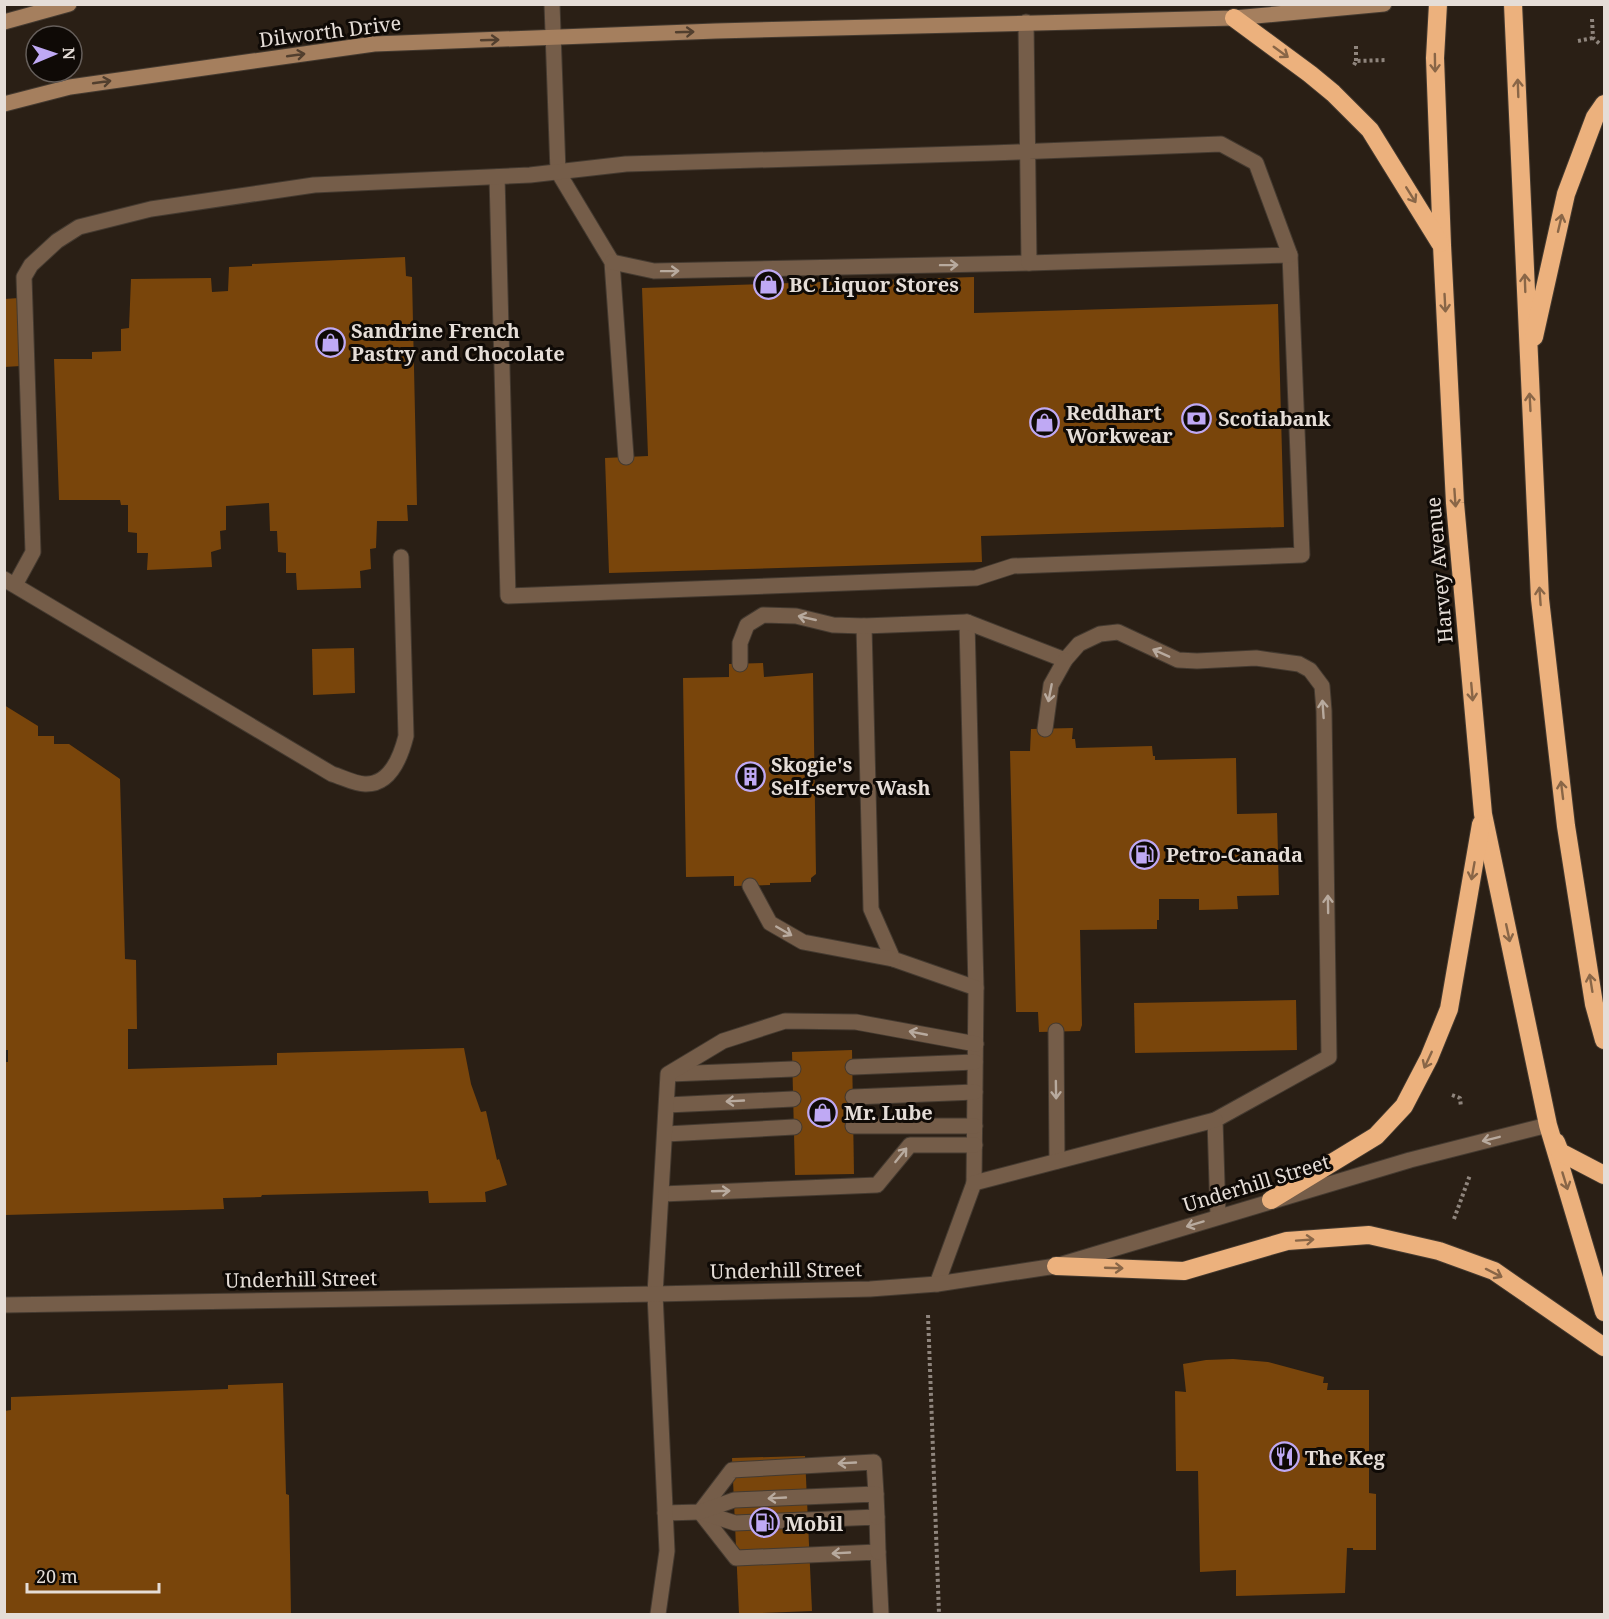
<svg xmlns="http://www.w3.org/2000/svg" width="1609" height="1619" font-family="'Noto Serif',serif">
<style>
.building{fill:#79450b}
.lines{fill:none;stroke-linecap:round;stroke-linejoin:round}
.lane-casing{stroke:#443a30;stroke-width:17}
.street-casing{stroke:#443a30;stroke-width:17}
.secondary-casing{stroke:#443a30;stroke-width:17}
.highway-casing{stroke:#443a30;stroke-width:20}
.path{stroke:#8f857d;stroke-width:4;stroke-dasharray:3 3;stroke-linecap:butt}
.lane{stroke:#755d49;stroke-width:15}
.street{stroke:#755d49;stroke-width:15}
.secondary{stroke:#a57f5e;stroke-width:15}
.highway{stroke:#ecb17d;stroke-width:18}
.oneway{stroke:#523f2e}
.oneway2{stroke:#896647}
.oneway3{stroke:#b8aa9e}
.labels{text-anchor:middle;dominant-baseline:central;stroke-width:6;stroke-linejoin:round;paint-order:stroke}
.street-label{font-size:20px;fill:#e5ddd7;stroke:#0f0a06}
.poi-label{font-size:20px;font-weight:bold;fill:#e5ddd7;stroke:#0f0a06;text-anchor:start}
</style>
<rect width="100%" height="100%" fill="#2a1f15"/>
<!-- building -->
<g class="building">
<polygon points="405,257 406,276 412,277 417,505 407,505 408,521 377,521 376,548 370,549 371,569 360,571 361,588 297,590 296,573 286,573 286,553 278,552 277,531 270,531 269,503 226,506 226,530 220,531 221,549 211,552 212,567 147,570 148,553 137,553 137,533 128,532 128,505 121,505 120,500 59,500 54,359 92,359 92,352 121,351 121,329 129,328 131,279 211,278 212,292 228,291 229,267 252,266 252,264"/>
<polygon points="974,277 974,313 1278,304 1284,527 981,536 982,562 609,573 605,458 648,456 642,288"/>
<polygon points="19,298 21,366 4,367 4,299"/>
<polygon points="354,648 355,693 313,695 312,649"/>
<polygon points="763,663 764,677 813,673 816,874 811,878 811,882 770,883 770,885 734,886 734,876 686,877 683,678 729,677 729,664"/>
<polygon points="4,705 38,726 38,736 54,736 54,744 69,744 120,779 125,959 136,960 137,1029 128,1029 128,1069 277,1065 277,1053 464,1048 471,1084 481,1112 486,1111 497,1160 499,1159 507,1185 485,1192 486,1202 429,1203 428,1191 262,1195 261,1197 223,1198 224,1209 5,1215 5,1062 8,1062 8,1050 4,1050"/>
<polygon points="1073,728 1072,739 1075,739 1076,748 1152,746 1153,756 1155,756 1155,760 1236,758 1237,814 1277,813 1279,895 1237,896 1238,909 1199,910 1199,899 1159,899 1159,920 1157,920 1157,929 1080,930 1082,1025 1080,1031 1039,1032 1038,1012 1016,1012 1010,751 1030,751 1031,729"/>
<polygon points="1296,1000 1297,1050 1135,1053 1134,1003"/>
<polygon points="852,1050 854,1174 795,1175 792,1052"/>
<polygon points="1233,1359 1268,1362 1324,1377 1323,1383 1328,1383 1327,1390 1369,1390 1369,1493 1376,1494 1376,1550 1353,1550 1353,1548 1347,1548 1345,1593 1236,1596 1236,1570 1200,1572 1198,1471 1176,1471 1175,1391 1186,1392 1183,1364 1206,1360"/>
<polygon points="283,1383 286,1494 289,1495 291,1614 4,1614 4,1411 11,1410 11,1397 228,1389 228,1385"/>
<polygon points="805,1456 812,1611 739,1614 732,1458"/>
</g>
<g class="lines">
<defs>
<g id="lane">
<polyline points="552,4 558,172 612,262 626,457"/>
<polyline points="497,177 508,596 976,578 1013,566 1302,555 1290,255"/>
<polyline points="612,262 654,271 1029,263"/>
<path d="M4,579L332,774C342,777 355,784 365,784C391,785 401,756 406,736L401,557"/>
<path d="M15,585L33,552L24,277L31,265L57,241L79,227L151,209L314,185L530,175L626,164L991,153L1221,144L1256,163L1290,255L1029,263C1028,183 1027,102 1026,22"/>
<polyline points="967,622 976,988"/>
<polyline points="864,626 871,909 893,959 976,988 974,1183 937,1284"/>
<polyline points="740,664 740,643 747,625 763,615 796,616 833,625 864,626 967,622 1065,660 1079,644 1100,634 1118,632 1178,660 1197,661 1256,658 1299,664 1310,670 1322,686 1324,711 1329,1057 1215,1120 1218,1216"/>
<polyline points="1045,729 1051,685 1065,660"/>
<polyline points="750,886 770,923 803,942 893,959"/>
<polyline points="1056,1031 1057,1161"/>
<polyline points="853,1067 975,1062"/>
<polyline points="670,1074 793,1069"/>
<polyline points="853,1097 975,1092"/>
<polyline points="667,1105 793,1099"/>
<polyline points="853,1126 975,1126"/>
<polyline points="666,1134 794,1127"/>
<polyline points="974,1183 1215,1120"/>
<polyline points="662,1194 877,1185 910,1145 975,1145"/>
<polyline points="700,1512 736,1558 878,1552 881,1614"/>
<polyline points="700,1512 732,1470 874,1462 876,1494"/>
<polyline points="700,1512 735,1523 877,1517 878,1552"/>
<polyline points="665,1513 700,1512 734,1500 876,1494 877,1517"/>
<polyline points="658,1614 667,1551 655,1294 668,1074 723,1041 785,1021 856,1022 976,1044"/>
</g>
<polyline id="street" points="4,1305 655,1294 870,1289 937,1284 1056,1266 1410,1160 1548,1125"/>
<g id="secondary">
<polyline points="4,22 69,4"/>
<polyline points="4,104 70,87 374,44 716,31 1234,18 1384,4"/>
</g>
<g id="highway">
<polyline points="1438,4 1435,58 1442,245 1455,503 1483,814 1548,1125 1604,1312"/>
<polyline points="1513,4 1540,599 1566,826 1594,1004 1604,1040"/>
<polyline points="1234,18 1310,74 1333,93 1370,130 1440,243"/>
<polyline points="1534,337 1566,194 1595,117 1604,104"/>
<polyline points="1556,1142 1560,1152 1604,1175"/>
<polyline points="1271,1200 1376,1136 1404,1106 1429,1058 1449,1009 1481,824"/>
<polyline points="1056,1266 1184,1271 1287,1241 1369,1235 1439,1251 1494,1271 1604,1347"/>
</g>
</defs>
<!-- lane casing -->
<use href="#lane" class="lane-casing"/>
<!-- street casing -->
<use href="#street" class="street-casing"/>
<!-- secondary casing -->
<use href="#secondary" class="secondary-casing"/>
<!-- highway casing -->
<use href="#highway" class="highway-casing"/>
<!-- path -->
<g class="path">
<polyline points="1592,19 1593,38 1600,44"/>
<polyline points="1578,41 1593,38"/>
<polyline points="1356,61 1356,45"/>
<polyline points="1354,65 1356,61 1387,60"/>
<polyline points="1452,1095 1460,1098 1461,1107"/>
<polyline points="1454,1219 1470,1175"/>
<polyline points="928,1315 939,1614"/>
</g>
<!-- lane -->
<use href="#lane" class="lane"/>
<!-- street -->
<use href="#street" class="street"/>
<!-- secondary -->
<use href="#secondary" class="secondary"/>
<!-- highway -->
<use href="#highway" class="highway"/>
</g>
<!-- one-way arrows -->
<defs><path id="oneway-shaft" d="M-6 0H5M1.5-3L5.5 0L1.5 3" fill="none" stroke-width="1.6" stroke-linecap="round" stroke-linejoin="round" transform="scale(1.5)"/></defs>
<g class="oneway">
<use href="#oneway-shaft" transform="translate(685 32) rotate(-2)"/>
<use href="#oneway-shaft" transform="translate(490 40) rotate(-2)"/>
<use href="#oneway-shaft" transform="translate(296 55) rotate(-8)"/>
<use href="#oneway-shaft" transform="translate(102 82) rotate(-8)"/>
</g>
<g class="oneway2">
<use href="#oneway-shaft" transform="translate(1281 52) rotate(36)"/>
<use href="#oneway-shaft" transform="translate(1435 63) rotate(89)"/>
<use href="#oneway-shaft" transform="translate(1518 88) rotate(-92)"/>
<use href="#oneway-shaft" transform="translate(1411 195) rotate(58)"/>
<use href="#oneway-shaft" transform="translate(1560 223) rotate(-77)"/>
<use href="#oneway-shaft" transform="translate(1525 283) rotate(-92)"/>
<use href="#oneway-shaft" transform="translate(1445 303) rotate(87)"/>
<use href="#oneway-shaft" transform="translate(1530 402) rotate(-93)"/>
<use href="#oneway-shaft" transform="translate(1455 498) rotate(86)"/>
<use href="#oneway-shaft" transform="translate(1540 596) rotate(-94)"/>
<use href="#oneway-shaft" transform="translate(1472 692) rotate(85)"/>
<use href="#oneway-shaft" transform="translate(1562 790) rotate(-97)"/>
<use href="#oneway-shaft" transform="translate(1473 871) rotate(100)"/>
<use href="#oneway-shaft" transform="translate(1508 933) rotate(78)"/>
<use href="#oneway-shaft" transform="translate(1591 983) rotate(-99)"/>
<use href="#oneway-shaft" transform="translate(1428 1060) rotate(115)"/>
<use href="#oneway-shaft" transform="translate(1565 1181) rotate(73)"/>
<use href="#oneway-shaft" transform="translate(1305 1240) rotate(-4)"/>
<use href="#oneway-shaft" transform="translate(1114 1268) rotate(2)"/>
<use href="#oneway-shaft" transform="translate(1494 1273) rotate(27)"/>
</g>
<g class="oneway3">
<use href="#oneway-shaft" transform="translate(949 265) rotate(-1)"/>
<use href="#oneway-shaft" transform="translate(670 271) rotate(-1)"/>
<use href="#oneway-shaft" transform="translate(807 618) rotate(-167)"/>
<use href="#oneway-shaft" transform="translate(1161 653) rotate(-156)"/>
<use href="#oneway-shaft" transform="translate(1050 693) rotate(101)"/>
<use href="#oneway-shaft" transform="translate(1323 709) rotate(-94)"/>
<use href="#oneway-shaft" transform="translate(1328 904) rotate(-91)"/>
<use href="#oneway-shaft" transform="translate(784 931) rotate(30)"/>
<use href="#oneway-shaft" transform="translate(918 1033) rotate(-169)"/>
<use href="#oneway-shaft" transform="translate(1056 1090) rotate(89)"/>
<use href="#oneway-shaft" transform="translate(735 1101) rotate(177)"/>
<use href="#oneway-shaft" transform="translate(1491 1139) rotate(166)"/>
<use href="#oneway-shaft" transform="translate(901 1155) rotate(-51)"/>
<use href="#oneway-shaft" transform="translate(721 1191) rotate(-2)"/>
<use href="#oneway-shaft" transform="translate(1195 1224) rotate(163)"/>
<use href="#oneway-shaft" transform="translate(847 1463) rotate(177)"/>
<use href="#oneway-shaft" transform="translate(777 1498) rotate(177)"/>
<use href="#oneway-shaft" transform="translate(841 1553) rotate(177)"/>
</g>
<!-- icons -->
<defs>
<symbol id="shop-ring" viewBox="-11 -11 22 22"><circle r="9.5" fill="#0f0a06" stroke="#bfa9f4" stroke-width="1.5"/><path d="M-5-2.5h2.3a2.7 3.5 0 0 1 5.4 0H5L5.5 6h-11ZM-1.5-2.5h3a1.5 2.3 0 0 0-3 0Z" fill="#bfa9f4"/></symbol>
<symbol id="bank-ring" viewBox="-11 -11 22 22"><circle r="9.5" fill="#0f0a06" stroke="#bfa9f4" stroke-width="1.5"/><path d="M-6-4H6V4H-6ZM0-2.3a2.3 2.3 0 1 0 0 4.6a2.3 2.3 0 1 0 0-4.6Z" fill="#bfa9f4"/></symbol>
<symbol id="building-ring" viewBox="-11 -11 22 22"><circle r="9.5" fill="#0f0a06" stroke="#bfa9f4" stroke-width="1.5"/><path d="M-4-6H4V6H1V3H-1V6H-4ZM-2.5-4.3h1.7v1.8h-1.7ZM.8-4.3h1.7v1.8H.8ZM-2.5-1h1.7V.8h-1.7ZM.8-1h1.7V.8H.8Z" fill="#bfa9f4"/></symbol>
<symbol id="fuel-ring" viewBox="-11 -11 22 22"><circle r="9.5" fill="#0f0a06" stroke="#bfa9f4" stroke-width="1.5"/><path d="M-5.5-6h7V0h2V4h1.3V-2.5L3-4.5l.8-.8L6-3V5H2.5V1h-1V6h-7ZM-4.2-4.7v3.2H.2V-4.7Z" fill="#bfa9f4"/></symbol>
<symbol id="restaurant-ring" viewBox="-11 -11 22 22"><circle r="9.5" fill="#0f0a06" stroke="#bfa9f4" stroke-width="1.5"/><path d="M-5-6h1v4h1v-4h1v4h1v-4h1v5L-1.5 .5V6h-2V.5L-5-1ZM5-6V6H3V1.5H1.5Q1.5-4 5-6Z" fill="#bfa9f4"/></symbol>
</defs>
<g fill-rule="evenodd">
<use href="#shop-ring" x="752" y="268" width="33" height="33"/>
<use href="#shop-ring" x="314" y="326" width="33" height="33"/>
<use href="#bank-ring" x="1180" y="402" width="33" height="33"/>
<use href="#shop-ring" x="1028" y="406" width="33" height="33"/>
<use href="#building-ring" x="734" y="760" width="33" height="33"/>
<use href="#fuel-ring" x="1128" y="838" width="33" height="33"/>
<use href="#shop-ring" x="806" y="1096" width="33" height="33"/>
<use href="#restaurant-ring" x="1268" y="1440" width="33" height="33"/>
<use href="#fuel-ring" x="748" y="1506" width="33" height="33"/>
</g>
<g class="labels">
<!-- street labels -->
<g class="street-label">
<text transform="translate(330 31) rotate(-7)">Dilworth Drive</text>
<text transform="translate(1439 570) rotate(-95)">Harvey Avenue</text>
<text transform="translate(1256 1183) rotate(-17)">Underhill Street</text>
<text transform="translate(786 1270) rotate(-1)">Underhill Street</text>
<text transform="translate(301 1279) rotate(-1)">Underhill Street</text>
</g>
<!-- poi labels -->
<g class="poi-label">
<text x="789" y="284">BC Liquor Stores</text>
<text x="351" y="330">Sandrine French<tspan x="351" dy="23">Pastry and Chocolate</tspan></text>
<text x="1066" y="412">Reddhart<tspan x="1066" dy="23">Workwear</tspan></text>
<text x="1218" y="418">Scotiabank</text>
<text x="771" y="764">Skogie's<tspan x="771" dy="23">Self-serve Wash</tspan></text>
<text x="1166" y="854">Petro-Canada</text>
<text x="844" y="1112">Mr. Lube</text>
<text x="1305" y="1457">The Keg</text>
<text x="785" y="1523">Mobil</text>
</g>
</g>
<!-- border -->
<rect width="1609" height="1619" fill="none" stroke="#e5ddd7" stroke-width="12"/>
<!-- north arrow -->
<g transform="translate(54 54) rotate(88)"><circle r="28" fill="#0f0a06" stroke="#655e5a" stroke-width="1.5"/>
<path d="M0-4.5L10 22L0 15L-10 22Z" fill="#bfa9f4"/>
<text y="-9" font-size="16" font-weight="bold" text-anchor="middle" fill="#e5ddd7">N</text>
</g>
<!-- scale -->
<path d="M27 1583v9h132v-9" fill="none" stroke="#e5ddd7" stroke-width="3"/>
<text x="36" y="1583" font-size="18" fill="#e5ddd7" stroke="#0f0a06" stroke-width="4.5" paint-order="stroke">20 m</text>
</svg>
